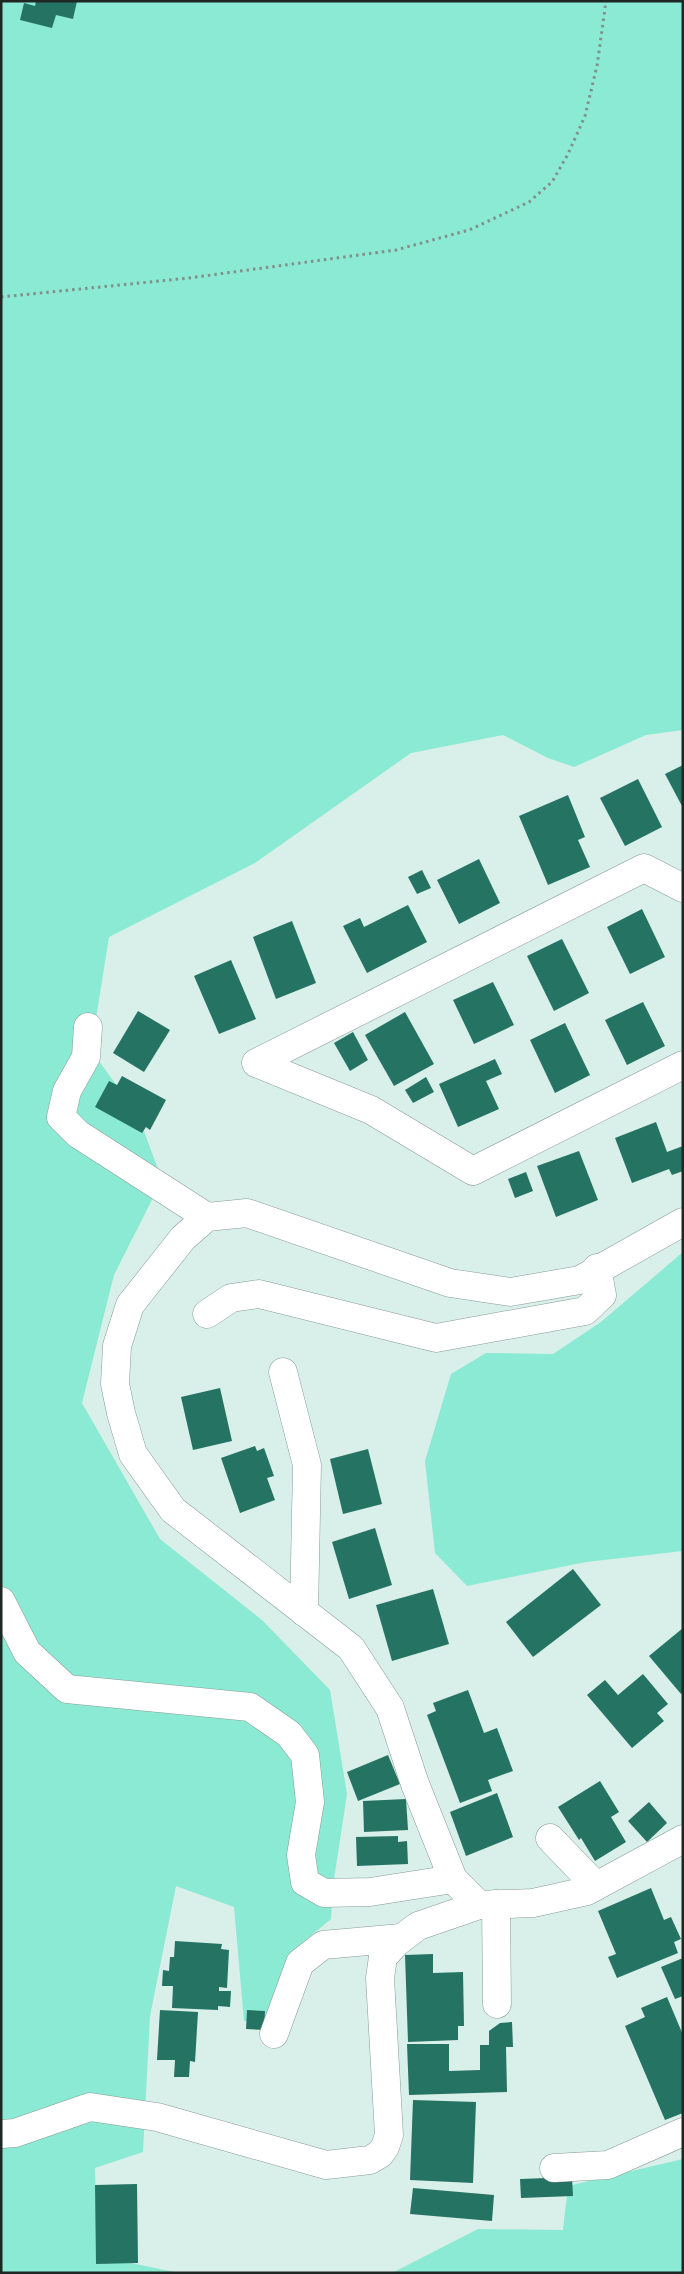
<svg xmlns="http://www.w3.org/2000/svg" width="684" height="2274" font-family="'Work Sans',sans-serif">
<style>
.green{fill:#8bead3}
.building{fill:#257363}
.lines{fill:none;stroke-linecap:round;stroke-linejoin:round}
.street-casing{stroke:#879c96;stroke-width:29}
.path{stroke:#81908c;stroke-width:3;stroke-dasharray:2.5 4;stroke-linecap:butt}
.street{stroke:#fff;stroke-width:28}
</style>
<rect width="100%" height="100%" fill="#d9efe9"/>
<!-- green -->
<g class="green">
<polygon points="1,1 683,1 683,730 646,735 574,767 548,758 503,735 411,753 255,863 109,937 91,1050 138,1115 162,1180 114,1275 82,1403 160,1539 262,1620 330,1690 347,1794 333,1886 331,1919 289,1954 279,2020 244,2021 234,1907 176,1886 150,2016 143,2152 95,2168 97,2256 179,2273 1,2273"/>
<polygon points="683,1252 683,1551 586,1562 467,1586 435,1553 425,1461 451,1374 486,1353 553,1354 601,1322"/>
<polygon points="683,2159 683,2273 392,2273 478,2229 563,2230 568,2186"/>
</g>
<!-- building -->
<g class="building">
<polygon points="36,1 77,1 73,19 56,15 52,28 20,20 24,3 35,6"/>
<polygon points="683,765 683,808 665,774"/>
<polygon points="638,779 662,827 625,846 600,798"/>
<polygon points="568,795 585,837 578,840 590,867 548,885 519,816"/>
<polygon points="479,859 500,903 459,924 437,880"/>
<polygon points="422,870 431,888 417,894 408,877"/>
<polygon points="408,905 427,942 367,973 343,926 360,918 364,927"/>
<polygon points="642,909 665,957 630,974 607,927"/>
<polygon points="292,921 316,983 276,999 253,937"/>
<polygon points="562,939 589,993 554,1011 527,956"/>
<polygon points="231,960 256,1019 219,1034 194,976"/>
<polygon points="493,982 514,1025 474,1044 453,1000"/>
<polygon points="643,1002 665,1046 627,1065 605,1020"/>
<polygon points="138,1011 170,1030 144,1072 113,1053"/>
<polygon points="405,1012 434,1064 394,1086 365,1035"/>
<polygon points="565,1023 590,1075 555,1093 530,1040"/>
<polygon points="353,1032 368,1060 350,1071 334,1043"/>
<polygon points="495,1059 502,1074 486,1081 499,1109 458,1127 439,1084"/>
<polygon points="122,1076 166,1100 150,1130 146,1127 142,1133 95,1107 109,1081 117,1085"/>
<polygon points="426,1077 434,1092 413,1103 405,1090"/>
<polygon points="656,1122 667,1152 683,1146 683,1171 672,1175 669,1169 632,1183 615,1138"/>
<polygon points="579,1151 598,1200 556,1217 537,1166"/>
<polygon points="526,1172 533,1191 515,1198 508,1179"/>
<polygon points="220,1388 232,1441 193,1450 181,1397"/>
<polygon points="255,1446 257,1451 264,1448 274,1476 267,1478 275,1500 240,1513 221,1458"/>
<polygon points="368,1449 382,1504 343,1514 330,1459"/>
<polygon points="375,1528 392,1585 349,1599 332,1542"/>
<polygon points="573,1569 601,1605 533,1657 506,1622"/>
<polygon points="433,1589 449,1644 392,1661 376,1605"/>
<polygon points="683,1628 683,1692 681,1694 649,1656"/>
<polygon points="643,1674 668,1704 657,1713 664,1721 632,1748 587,1695 605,1680 618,1695"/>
<polygon points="468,1690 484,1733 497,1728 513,1771 488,1780 492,1791 460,1803 427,1715 436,1711 433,1703"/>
<polygon points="388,1755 400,1784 358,1801 347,1772"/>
<polygon points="600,1781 619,1812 611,1817 626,1842 595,1861 581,1838 579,1840 558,1807"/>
<polygon points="497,1793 513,1837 466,1856 450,1812"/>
<polygon points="406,1799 408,1830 364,1832 363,1801"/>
<polygon points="649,1802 667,1823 647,1842 628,1821"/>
<polygon points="398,1836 398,1842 407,1841 408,1864 357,1866 356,1837"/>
<polygon points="651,1888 664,1920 671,1917 681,1939 674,1942 678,1953 617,1978 608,1957 616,1954 598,1911"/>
<polygon points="175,1941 222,1944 221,1949 229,1950 227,1988 219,1987 219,1991 231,1991 230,2007 218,2006 218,2010 172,2008 173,1986 162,1986 163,1970 169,1971 170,1957 174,1957"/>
<polygon points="433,1954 433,1973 463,1972 464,2026 458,2026 458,2040 408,2042 405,1955"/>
<polygon points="683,1958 683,1996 675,1999 661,1967"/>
<polygon points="667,1997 683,2035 683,2113 665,2120 625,2026 645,2017 641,2008"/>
<polygon points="160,2010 198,2012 195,2062 190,2061 189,2077 174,2077 175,2060 157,2060"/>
<polygon points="247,2010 265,2011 264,2030 246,2029"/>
<polygon points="512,2022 513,2047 506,2047 507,2092 409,2095 407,2044 449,2044 449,2071 480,2070 480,2045 489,2045 489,2031 500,2023"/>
<polygon points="413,2100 476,2102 473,2183 410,2180"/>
<polygon points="572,2177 573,2196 521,2198 520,2179"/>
<polygon points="137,2184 138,2263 96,2264 95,2185"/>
<polygon points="413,2188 494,2195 492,2221 410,2214"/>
</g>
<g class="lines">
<defs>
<g id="street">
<polyline points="683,888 644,868 256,1063 371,1110 473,1171 683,1065"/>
<polyline points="88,1027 86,1057 67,1091 61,1117 78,1134 207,1217"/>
<polyline points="207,1314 231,1298 259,1294 436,1338 585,1311 602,1295 597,1268"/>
<polyline points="283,1372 307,1465 304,1612"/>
<polyline points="1,1601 27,1652 67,1689 250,1707 289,1734 305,1755 310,1802 301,1855 305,1882 324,1893 370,1892 453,1879"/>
<polyline points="550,1838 596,1886"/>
<polyline points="496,1904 497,2004"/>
<polyline points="479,1905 453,1879 415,1784 390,1708 351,1648 173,1510 133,1454 121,1413 115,1384 117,1346 130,1305 183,1238 207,1217 247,1213 450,1283 510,1292 580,1280 683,1222"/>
<polyline points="274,2034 300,1963 323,1945 401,1938"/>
<polyline points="1,2134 15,2133 90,2107 157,2117 326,2165 370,2160 380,2154 385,2147 389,2135 380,1978 383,1957 397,1942 418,1926 479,1905 533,1903 587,1891 683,1839"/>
<polyline points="554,2168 608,2165 683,2132"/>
</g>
</defs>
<!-- street casing -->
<use href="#street" class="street-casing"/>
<!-- path -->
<polyline class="path" points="1,297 189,278 396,250 469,230 529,202 552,182 568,154 585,116 597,66 606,1"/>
<!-- street -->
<use href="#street" class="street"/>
</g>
<!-- border -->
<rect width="684" height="2274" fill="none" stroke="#1f2725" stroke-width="5"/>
</svg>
